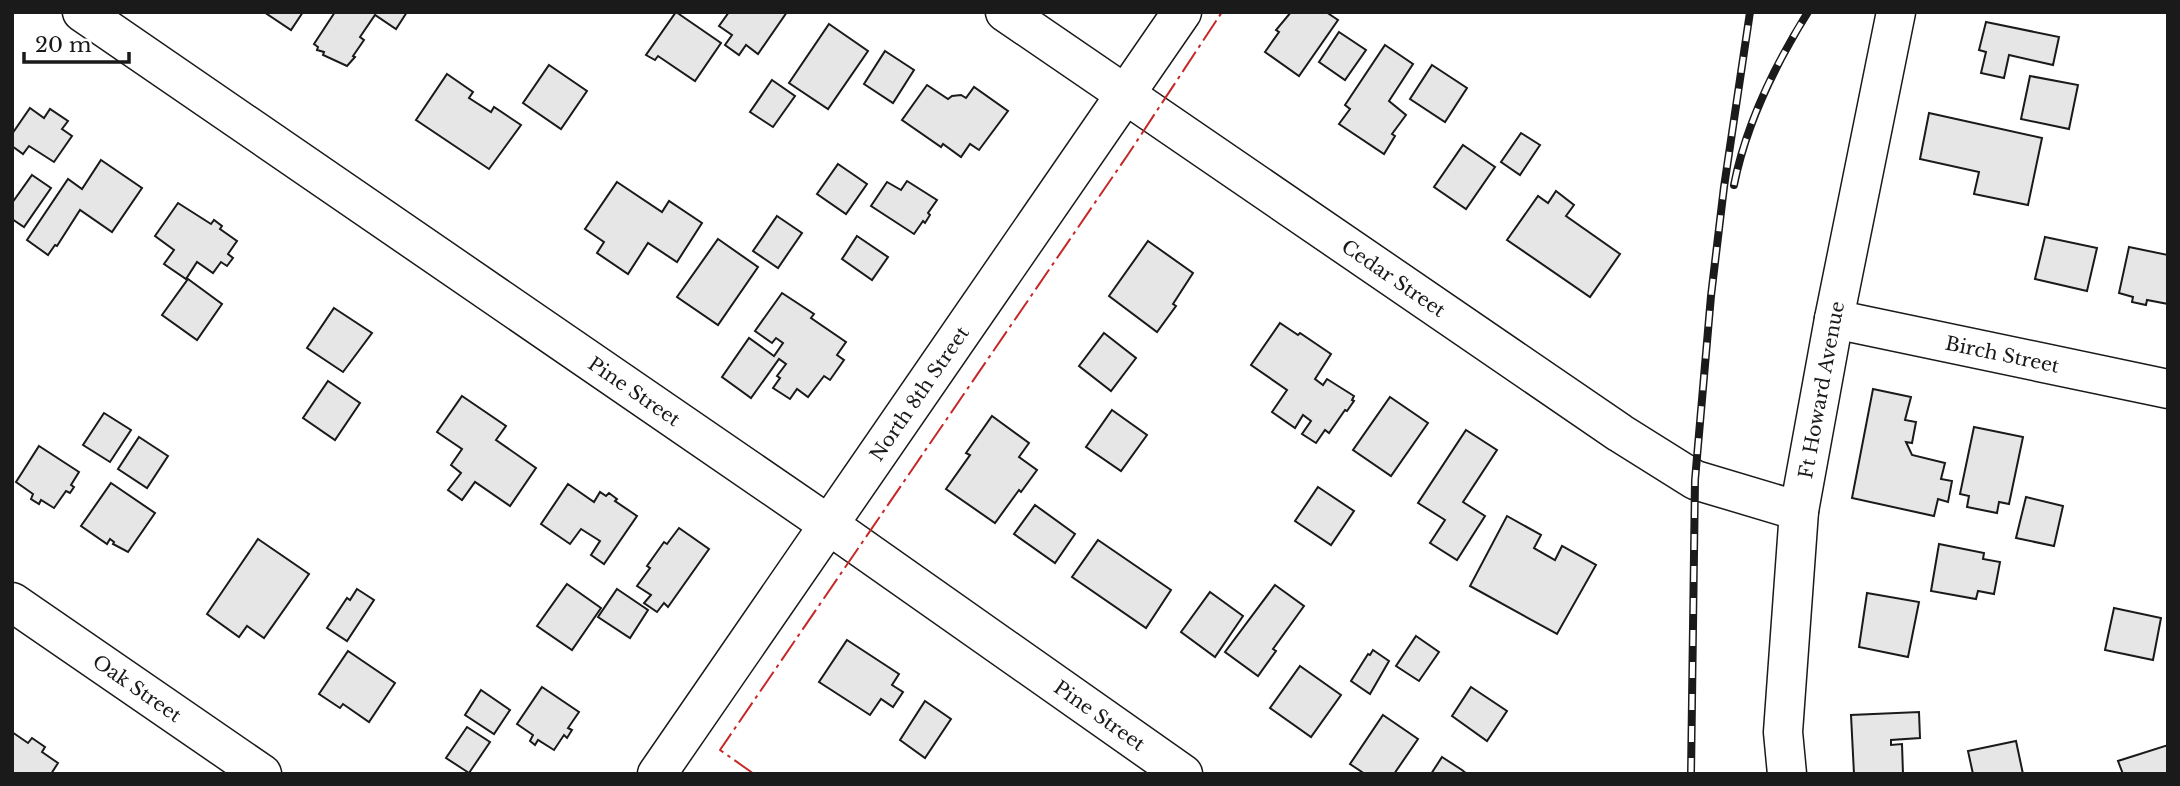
<svg xmlns="http://www.w3.org/2000/svg" width="2180" height="786" font-family="'Libre Baskerville',serif">
<style>
.building{fill:#e6e6e6;stroke:#1a1a1a;stroke-width:2}
.lines{fill:none;stroke-linecap:round;stroke-linejoin:round}
.minor-casing{stroke:#1a1a1a;stroke-width:41}
.major-casing{stroke:#1a1a1a;stroke-width:41}
.minor{stroke:#fff;stroke-width:38}
.major{stroke:#fff;stroke-width:38}
.rail-casing{stroke:#1a1a1a;stroke-width:8}
.rail{stroke:#fff;stroke-width:5;stroke-dasharray:16;stroke-linecap:butt}
.power{stroke:#c62828;stroke-width:2;stroke-dasharray:24 5 3.5 5;stroke-linecap:butt}
.labels{text-anchor:middle;dominant-baseline:central;stroke-width:5;stroke-linejoin:round;paint-order:stroke}
.street-label{font-size:19px;fill:#1a1a1a;stroke:#fff}
</style>
<rect width="100%" height="100%" fill="#fff"/>
<!-- building -->
<g class="building">
<polygon points="264,12 303,12 291,30"/>
<polygon points="335,12 407,12 396,29 375,15 360,37 364,40 353,56 355,57 347,66 323,55 324,52 317,50 318,47 314,44"/>
<polygon points="676,12 721,43 695,81 658,56 655,60 646,55"/>
<polygon points="729,12 787,12 758,54 746,45 739,55 725,45 732,35 719,26"/>
<polygon points="1291,12 1326,12 1338,20 1299,76 1265,52 1279,32 1276,30"/>
<polygon points="1986,22 2059,37 2053,65 2009,55 2004,78 1981,73 1986,52 1979,50"/>
<polygon points="829,24 868,51 828,109 789,83"/>
<polygon points="1339,32 1366,50 1345,80 1319,62"/>
<polygon points="1385,45 1413,64 1389,101 1406,115 1392,134 1395,136 1384,154 1339,124 1350,109 1345,105"/>
<polygon points="885,51 914,70 893,103 864,84"/>
<polygon points="549,65 587,91 561,129 523,103"/>
<polygon points="1432,65 1467,88 1445,122 1410,99"/>
<polygon points="447,74 473,92 469,98 491,112 494,107 521,125 489,169 416,120"/>
<polygon points="2030,76 2078,85 2069,129 2021,119"/>
<polygon points="772,80 795,96 773,127 750,112"/>
<polygon points="927,85 948,99 952,96 961,95 966,98 974,87 1008,111 979,150 970,144 961,157 943,144 941,147 902,120"/>
<polygon points="30,108 44,118 50,109 68,121 62,129 72,136 54,162 29,146 23,154 12,146 12,134"/>
<polygon points="1929,113 2042,138 2028,205 1974,194 1979,172 1920,159"/>
<polygon points="1521,133 1540,145 1520,175 1501,162"/>
<polygon points="1463,145 1495,167 1466,209 1434,187"/>
<polygon points="101,160 142,188 112,232 80,210 57,246 55,245 48,255 27,240 68,179 82,189"/>
<polygon points="838,164 867,184 846,214 817,194"/>
<polygon points="32,175 51,188 24,227 12,219 12,203"/>
<polygon points="907,181 937,200 928,213 930,215 925,223 923,221 914,234 871,206 887,182 901,190"/>
<polygon points="617,182 662,212 669,201 702,223 677,262 648,243 628,274 597,253 604,242 585,229"/>
<polygon points="1556,191 1574,205 1566,216 1620,254 1590,297 1507,240 1538,196 1548,203"/>
<polygon points="178,203 211,224 214,220 222,226 220,229 237,241 228,254 233,258 227,266 221,262 213,273 197,262 186,279 164,264 174,250 155,236"/>
<polygon points="777,216 802,233 778,268 753,251"/>
<polygon points="857,236 888,257 872,280 842,259"/>
<polygon points="2045,237 2097,248 2087,291 2035,279"/>
<polygon points="718,239 758,267 718,325 677,297"/>
<polygon points="1148,241 1193,273 1173,304 1176,306 1157,332 1109,296"/>
<polygon points="2129,247 2168,255 2168,304 2147,300 2146,305 2132,302 2133,297 2119,293"/>
<polygon points="188,279 222,304 197,340 162,315"/>
<polygon points="782,293 814,314 811,318 846,342 837,355 844,360 830,380 824,376 808,397 797,389 790,399 773,388 780,378 777,376 786,364 779,359 751,398 722,377 749,338 774,356 783,343 776,338 772,343 755,331"/>
<polygon points="334,308 372,333 343,372 307,348"/>
<polygon points="1280,323 1298,335 1300,333 1331,354 1315,379 1323,385 1327,379 1354,396 1352,400 1354,401 1347,411 1345,410 1329,433 1325,430 1316,443 1302,434 1311,421 1303,415 1295,428 1272,412 1287,390 1251,365"/>
<polygon points="1104,333 1136,358 1111,391 1079,366"/>
<polygon points="328,381 360,403 335,440 303,418"/>
<polygon points="1873,389 1911,397 1905,420 1916,422 1912,443 1906,442 1912,455 1945,463 1941,479 1952,481 1948,502 1938,499 1934,516 1852,498"/>
<polygon points="462,396 506,426 496,440 536,468 510,506 475,482 462,500 448,490 461,473 451,465 462,449 437,432"/>
<polygon points="1390,397 1428,423 1391,476 1353,450"/>
<polygon points="1112,410 1147,435 1121,471 1086,447"/>
<polygon points="104,413 131,430 110,462 83,445"/>
<polygon points="992,416 1029,443 1019,457 1037,470 1021,492 1019,490 995,523 946,489 970,455 966,453"/>
<polygon points="1974,427 2023,437 2009,504 1999,502 1997,513 1967,507 1969,496 1960,494"/>
<polygon points="1466,430 1497,450 1463,502 1485,516 1457,560 1430,543 1445,520 1418,503"/>
<polygon points="139,437 168,456 147,488 118,469"/>
<polygon points="39,446 79,472 71,485 74,487 70,493 66,491 54,508 41,500 39,504 31,499 33,494 16,482"/>
<polygon points="111,483 155,513 128,552 113,544 114,542 110,539 107,544 81,526"/>
<polygon points="568,484 594,502 600,492 606,496 609,493 617,499 615,501 637,516 604,564 591,555 600,541 581,529 570,544 541,524"/>
<polygon points="1318,487 1354,511 1331,545 1295,521"/>
<polygon points="2026,497 2063,506 2054,546 2016,538"/>
<polygon points="1035,505 1075,534 1055,563 1014,534"/>
<polygon points="1507,516 1541,535 1534,548 1555,560 1562,546 1596,565 1557,634 1470,586"/>
<polygon points="679,528 709,549 668,607 664,603 657,612 644,603 651,595 637,586 650,568 647,566 664,542 667,544"/>
<polygon points="258,539 309,574 264,638 247,626 239,637 207,614"/>
<polygon points="1098,540 1171,590 1146,628 1072,577"/>
<polygon points="1939,544 1984,553 1983,559 2000,562 1994,594 1978,591 1976,599 1931,591"/>
<polygon points="567,584 601,608 572,650 537,626"/>
<polygon points="1275,585 1304,606 1273,649 1276,651 1258,676 1225,652"/>
<polygon points="357,589 374,600 347,641 327,628 347,598 350,600"/>
<polygon points="617,589 648,610 630,638 598,617"/>
<polygon points="1210,592 1243,616 1215,657 1181,632"/>
<polygon points="1867,593 1919,602 1908,657 1859,647"/>
<polygon points="2114,608 2161,618 2153,660 2105,650"/>
<polygon points="1416,636 1439,652 1419,681 1396,666"/>
<polygon points="847,640 899,674 892,685 903,692 893,707 881,699 870,715 819,682"/>
<polygon points="1373,650 1389,661 1370,694 1351,681 1368,654 1370,655"/>
<polygon points="348,651 395,683 369,722 343,704 340,708 319,694"/>
<polygon points="1300,666 1341,695 1311,737 1270,708"/>
<polygon points="542,687 579,712 568,728 572,730 567,738 564,735 554,750 538,740 535,745 530,741 533,735 517,724"/>
<polygon points="1471,687 1507,711 1487,741 1452,716"/>
<polygon points="481,690 510,710 494,734 465,715"/>
<polygon points="925,701 951,719 925,758 900,740"/>
<polygon points="1919,712 1920,738 1891,740 1891,745 1902,744 1903,774 1854,774 1851,715"/>
<polygon points="1383,715 1418,739 1394,774 1365,774 1350,764"/>
<polygon points="467,727 490,742 469,773 446,758"/>
<polygon points="12,732 28,743 32,738 45,747 42,752 58,763 51,774 12,774"/>
<polygon points="2016,741 2023,774 1973,774 1968,751"/>
<polygon points="2168,745 2168,774 2123,774 2118,761"/>
<polygon points="1442,757 1462,770 1467,774 1431,774"/>
</g>
<g class="lines">
<defs>
<g id="minor">
<path id="s1" d="M82,12L829,525L1183,774"/>
<path id="s2" d="M1005,12L1620,433L1695,480L1799,511"/>
<path id="s3" d="M1834,319L2168,389"/>
<path id="s4" d="M12,602L262,774"/>
<path id="s5" d="M1787,774L1783,732L1799,511L1834,319L1896,12"/>
</g>
<g id="major">
<path id="s6" d="M657,774L1182,12"/>
</g>
</defs>
<!-- minor casing -->
<use href="#minor" class="minor-casing"/>
<!-- major casing -->
<use href="#major" class="major-casing"/>
<!-- minor -->
<use href="#minor" class="minor"/>
<!-- major -->
<use href="#major" class="major"/>
<defs>
<g id="rail">
<path d="M1734,185C1746,124 1775,65 1808,12"/>
<polyline points="1691,774 1695,480 1711,296 1724,187 1750,12"/>
</g>
</defs>
<!-- rail casing -->
<use href="#rail" class="rail-casing"/>
<!-- rail -->
<use href="#rail" class="rail"/>
<!-- power -->
<polyline class="power" points="754,774 720,750 1129,153 1222,12"/>
</g>
<g class="labels">
<!-- street labels -->
<g class="street-label">
<text stroke="none"><textPath href="#s2" startOffset="471">Cedar Street</textPath></text>
<text stroke="none"><textPath href="#s3" startOffset="172">Birch Street</textPath></text>
<text stroke="none"><textPath href="#s1" startOffset="670">Pine Street</textPath></text>
<text stroke="none"><textPath href="#s5" startOffset="387">Ft Howard Avenue</textPath></text>
<text stroke="none"><textPath href="#s6" startOffset="462">North 8th Street</textPath></text>
<text stroke="none"><textPath href="#s4" startOffset="152">Oak Street</textPath></text>
<text stroke="none"><textPath href="#s1" startOffset="1237">Pine Street</textPath></text>
</g>
</g>
<!-- border -->
<rect width="2180" height="786" fill="none" stroke="#1a1a1a" stroke-width="28"/>
<!-- scale -->
<path d="M24 52v10h105v-10" fill="none" stroke="#1a1a1a" stroke-width="3.5"/>
<text x="35" y="52" font-size="21" fill="#1a1a1a" stroke="#ffffff" stroke-width="5" paint-order="stroke">20 m</text>
</svg>
